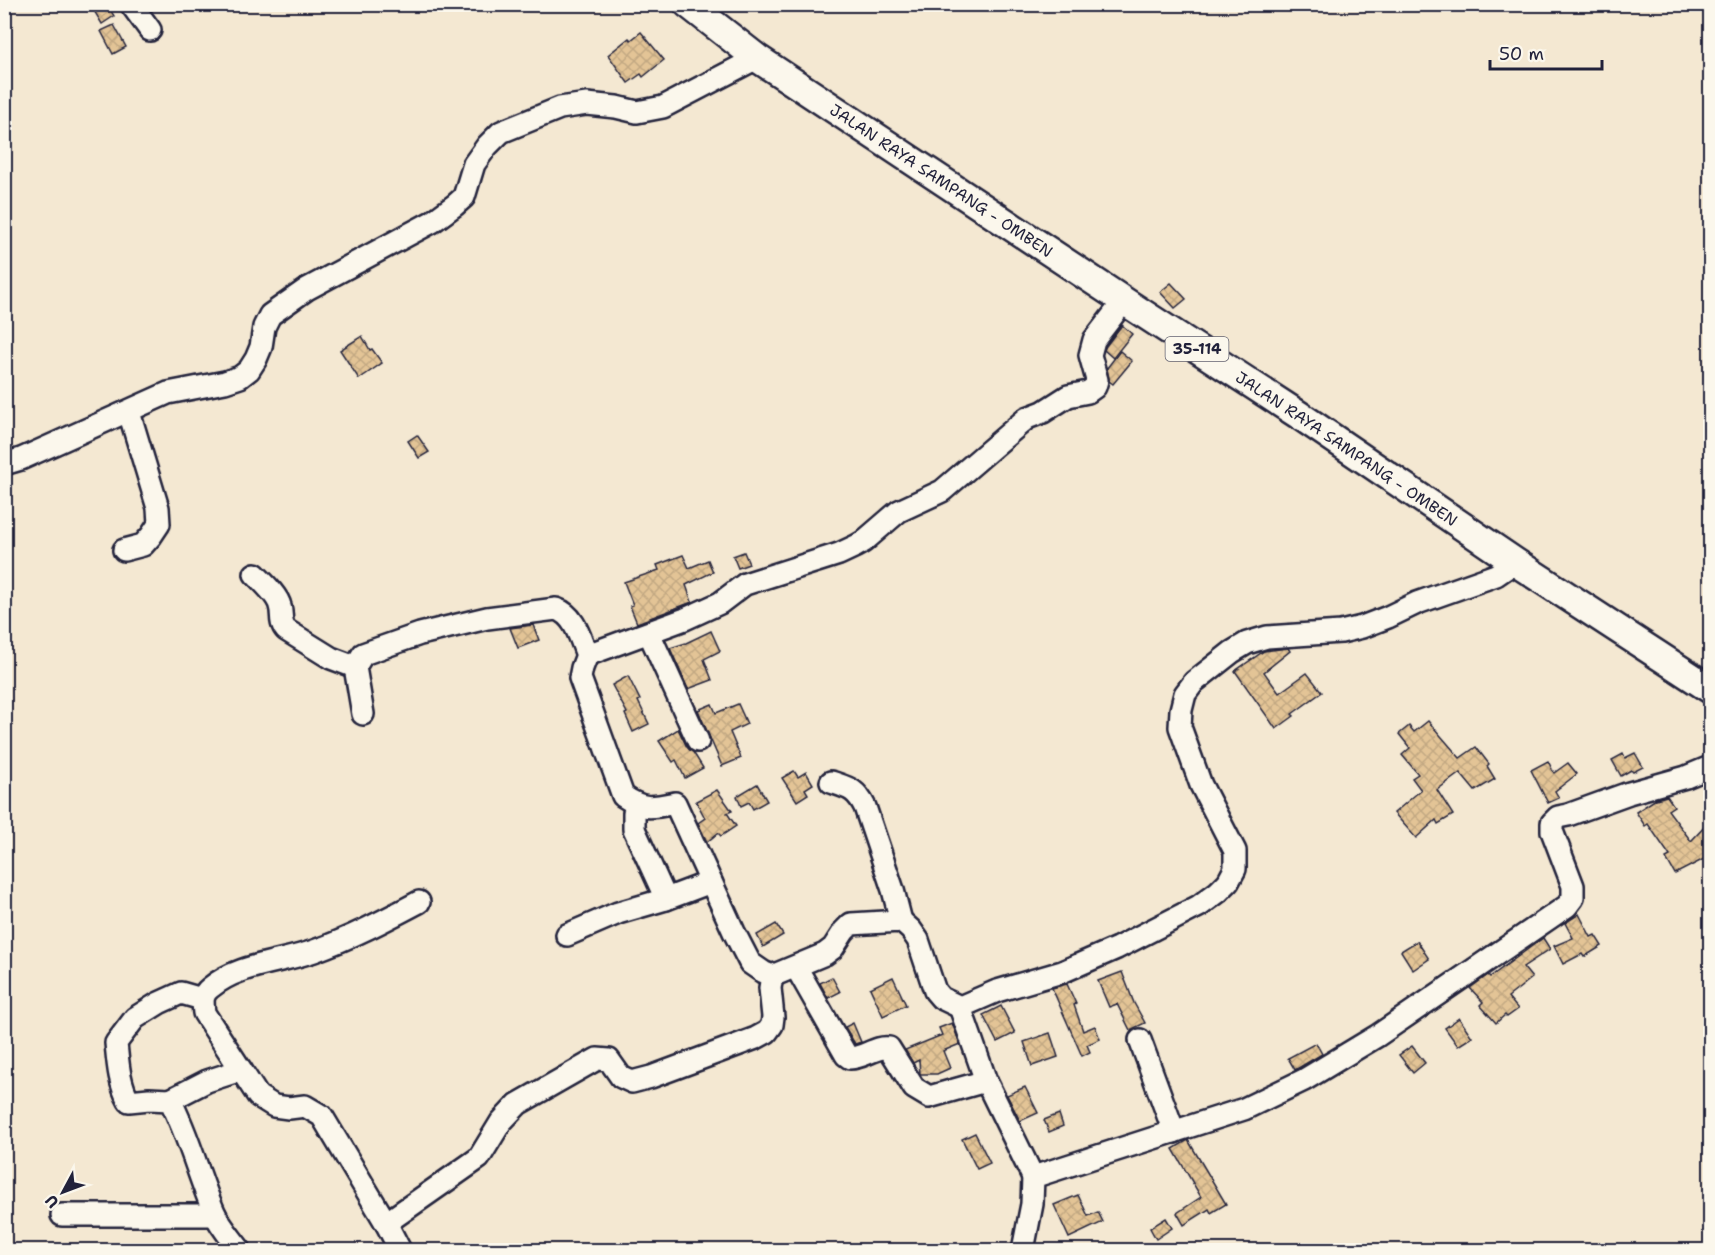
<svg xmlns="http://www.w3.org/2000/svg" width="1715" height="1255" font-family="'Shantell Sans',sans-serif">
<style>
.building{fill:url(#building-cross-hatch);stroke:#22223b;stroke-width:1.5}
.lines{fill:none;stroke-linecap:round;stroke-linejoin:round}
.minor-casing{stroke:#22223b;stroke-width:26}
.major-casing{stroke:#22223b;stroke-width:32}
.minor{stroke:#fbf7ec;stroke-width:21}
.major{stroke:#fbf7ec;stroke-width:27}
.labels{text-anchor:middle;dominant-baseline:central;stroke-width:6;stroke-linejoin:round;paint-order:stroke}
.shield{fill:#fbf7ec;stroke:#636270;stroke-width:1.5}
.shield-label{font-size:15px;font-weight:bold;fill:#22223b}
.street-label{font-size:16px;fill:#22223b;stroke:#fbf7ec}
</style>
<defs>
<pattern id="building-cross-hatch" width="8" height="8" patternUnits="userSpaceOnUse" patternTransform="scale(1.5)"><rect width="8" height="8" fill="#e3c496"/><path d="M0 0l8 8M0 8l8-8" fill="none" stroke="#c2a882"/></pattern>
</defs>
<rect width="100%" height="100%" fill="#f4e8d2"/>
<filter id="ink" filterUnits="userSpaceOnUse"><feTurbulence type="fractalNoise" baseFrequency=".0167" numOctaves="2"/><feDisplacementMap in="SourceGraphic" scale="12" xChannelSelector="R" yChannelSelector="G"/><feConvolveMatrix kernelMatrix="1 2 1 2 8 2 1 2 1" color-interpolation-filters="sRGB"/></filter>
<g filter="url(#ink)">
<!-- building -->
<g class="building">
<polygon points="90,4 107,4 114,16 102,24"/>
<polygon points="114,25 126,47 113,54 101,31"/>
<polygon points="641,32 664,60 643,77 641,74 628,83 608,55 629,38 631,40"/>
<polygon points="1171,283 1186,299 1175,308 1160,292"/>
<polygon points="1122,325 1132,334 1113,358 1104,350 1106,346"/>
<polygon points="362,336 370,350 372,349 382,363 359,379 340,350"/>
<polygon points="1120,351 1132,361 1113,384 1109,381 1107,368"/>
<polygon points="417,435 429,452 419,458 408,441"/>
<polygon points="744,552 749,564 738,568 733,556"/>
<polygon points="683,555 689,568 708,560 713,572 686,585 692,602 637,623 630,606 633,605 624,582 659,570 657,565"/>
<polygon points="533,625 539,640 518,648 510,628"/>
<polygon points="711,631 720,651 704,659 712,680 688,689 670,648 686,643"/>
<polygon points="1288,648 1290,651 1264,672 1279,693 1307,673 1322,692 1292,714 1294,716 1276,729 1235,671 1264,651"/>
<polygon points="628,676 640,700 638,701 649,724 633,732 625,714 627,713 612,685"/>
<polygon points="712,704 716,713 738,704 747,724 730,732 741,758 722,766 698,710"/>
<polygon points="1428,721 1460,758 1476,747 1489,764 1487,766 1495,779 1475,791 1460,773 1437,790 1453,815 1438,824 1436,820 1416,838 1394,813 1421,790 1412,778 1418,774 1402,755 1410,748 1399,734 1409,726 1414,732"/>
<polygon points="678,729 687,747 693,752 703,768 685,778 676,760 673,762 659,741"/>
<polygon points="1635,753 1643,767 1633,772 1631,770 1621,776 1612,760 1623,754 1625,758"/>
<polygon points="1548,761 1554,773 1568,763 1577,774 1555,791 1559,798 1548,803 1531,770"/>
<polygon points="794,771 798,777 806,772 813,784 805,789 808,794 797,801 782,778"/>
<polygon points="757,784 767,801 753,809 749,802 741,806 737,796"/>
<polygon points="717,790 732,811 727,813 736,826 721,836 718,833 707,842 698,823 705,818 696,801"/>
<polygon points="1667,796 1674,806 1668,810 1691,841 1710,821 1710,856 1675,874 1666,858 1670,856 1648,824 1645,826 1636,812 1656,799"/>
<polygon points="1579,914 1591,937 1595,935 1602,946 1584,957 1582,954 1563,964 1554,946 1573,938 1565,923"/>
<polygon points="776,924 783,935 763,947 757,935"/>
<polygon points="1543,938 1550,949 1523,967 1532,978 1508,997 1518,1009 1507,1017 1505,1015 1496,1023 1480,1005 1483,1002 1470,988 1488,975 1490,977"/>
<polygon points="1417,941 1429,959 1413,970 1401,951"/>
<polygon points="1122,972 1134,1003 1145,1023 1130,1030 1117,1004 1109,1007 1098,981"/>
<polygon points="832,977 840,992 828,998 820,983"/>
<polygon points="893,977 906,1005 883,1016 870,988"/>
<polygon points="1067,984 1076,1004 1074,1005 1083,1031 1095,1026 1100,1039 1087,1045 1090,1052 1082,1056 1052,988"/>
<polygon points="1001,1006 1015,1033 997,1042 983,1015"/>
<polygon points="1459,1018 1472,1037 1458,1046 1445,1028"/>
<polygon points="853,1023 861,1042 855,1044 845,1027"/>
<polygon points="952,1023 960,1044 943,1051 950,1068 937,1074 920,1074 919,1060 913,1063 905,1050 942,1035 939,1028"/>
<polygon points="1050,1033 1058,1057 1032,1066 1024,1042"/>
<polygon points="1316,1043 1322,1054 1295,1070 1288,1058"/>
<polygon points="1412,1046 1425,1063 1413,1073 1399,1055"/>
<polygon points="1025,1087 1038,1113 1020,1121 1007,1095"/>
<polygon points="1059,1114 1063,1126 1049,1132 1044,1120"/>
<polygon points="975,1133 990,1163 977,1169 962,1139"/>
<polygon points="1188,1140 1226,1204 1211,1213 1209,1209 1184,1225 1177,1213 1201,1197 1173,1149"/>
<polygon points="1078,1195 1088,1216 1098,1212 1103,1222 1069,1238 1054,1205"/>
<polygon points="1166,1218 1172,1228 1156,1239 1150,1228"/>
</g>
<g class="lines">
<defs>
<g id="minor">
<polyline points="131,4 150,30"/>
<path d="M1124,301L1094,340L1090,355L1097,380L1095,387L1088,392L1068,396L1043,412L1027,418L942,491L899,511L863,542L856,546L839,554L745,584L720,603L685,619L587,655L582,668L580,678L623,796C644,810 651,808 675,803L734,932L750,963L763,972L772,976L825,954L833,948L844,931L851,924L901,921L911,930L918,940L935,991L941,998L960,1007L997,991L1062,972L1117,948L1199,906L1218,892L1228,882L1235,869V851L1201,785L1180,727L1181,710L1185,694L1194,682L1232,652L1247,643L1267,637L1341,632L1362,627L1388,617L1417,603L1496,575L1515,562"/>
<polyline points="4,464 21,459 168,393 225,382 240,377 249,370 256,359 261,347 264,327 270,315 307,289 432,222 455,205 464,197 474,164 487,146 501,132 560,108 587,104 616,107 637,112 663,107 757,58"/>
<polyline points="124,550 143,545 151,536 159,524 158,508 129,412"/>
<path d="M255,574C263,582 278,596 280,606C283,615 279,622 286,630L331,658L355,667"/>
<polyline points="649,633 698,741"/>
<path d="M363,714L355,667L363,654L420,634L487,618L556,609C575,615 580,638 587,655"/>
<path d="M831,782C849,788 856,789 865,807L893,890L901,921"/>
<polyline points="637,805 634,813 634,829 666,899"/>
<polyline points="567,935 618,913 666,899 711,882"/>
<path d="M796,967L846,1055L850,1058C864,1058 876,1046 889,1048L914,1088L929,1097L986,1081"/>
<path d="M202,999L181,993L159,1003L135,1018L116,1043C118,1063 119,1083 129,1101L149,1099L170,1100C189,1136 198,1175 214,1212C220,1226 231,1238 240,1250"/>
<polyline points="960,1007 986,1081 1033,1177"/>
<polyline points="1140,1040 1174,1132"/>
<polyline points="170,1100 207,1081 241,1070"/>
<polyline points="62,1215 215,1215"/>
<polyline points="386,1223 479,1158 501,1122 518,1104 597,1059 609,1060 621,1077 632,1082 651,1077 756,1038 767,1032 772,1025 773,1017 770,988 772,976"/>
<path d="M400,1250L386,1223L322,1116L305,1106L289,1108L274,1106L258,1096L204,1013C203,1003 201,995 210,988C238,964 280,963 314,951C351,938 385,920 419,902"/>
<polyline points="1023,1250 1032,1204 1033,1177 1244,1109 1304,1080 1377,1036 1567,906 1573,898 1573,886 1552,831 1552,823 1558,817 1568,815 1629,793 1686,777 1710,767"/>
</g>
<g id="major">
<path id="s1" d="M688,4L757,58L1124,301L1299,415L1515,562L1710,689"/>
</g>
</defs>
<!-- minor casing -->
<use href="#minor" class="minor-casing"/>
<!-- major casing -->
<use href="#major" class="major-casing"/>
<!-- minor -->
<use href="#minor" class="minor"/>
<!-- major -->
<use href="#major" class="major"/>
</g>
</g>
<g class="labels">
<!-- shield labels -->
<rect class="shield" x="1165.5" y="337" width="63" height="24" rx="4.5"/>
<g class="shield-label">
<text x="1197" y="349">35-114</text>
</g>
<!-- street labels -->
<g class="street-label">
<text stroke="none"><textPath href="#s1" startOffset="309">JALAN RAYA SAMPANG - OMBEN</textPath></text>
<text stroke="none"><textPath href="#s1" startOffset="795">JALAN RAYA SAMPANG - OMBEN</textPath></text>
</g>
</g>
<!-- margin -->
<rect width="1715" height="1255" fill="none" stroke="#fbf7ec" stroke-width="24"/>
<rect x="12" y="12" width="1691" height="1231" fill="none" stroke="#22223b" stroke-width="2" filter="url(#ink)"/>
<!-- north arrow -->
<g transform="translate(63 1192) rotate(229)" stroke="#fbf7ec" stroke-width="4.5" paint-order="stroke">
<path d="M0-4.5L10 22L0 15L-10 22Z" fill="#22223b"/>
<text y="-9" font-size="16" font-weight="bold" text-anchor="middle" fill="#22223b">U</text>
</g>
<!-- scale -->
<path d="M1490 60v9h112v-9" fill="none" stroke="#22223b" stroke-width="3"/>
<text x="1499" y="60" font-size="18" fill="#22223b" stroke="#fbf7ec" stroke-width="4.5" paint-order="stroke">50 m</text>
</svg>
